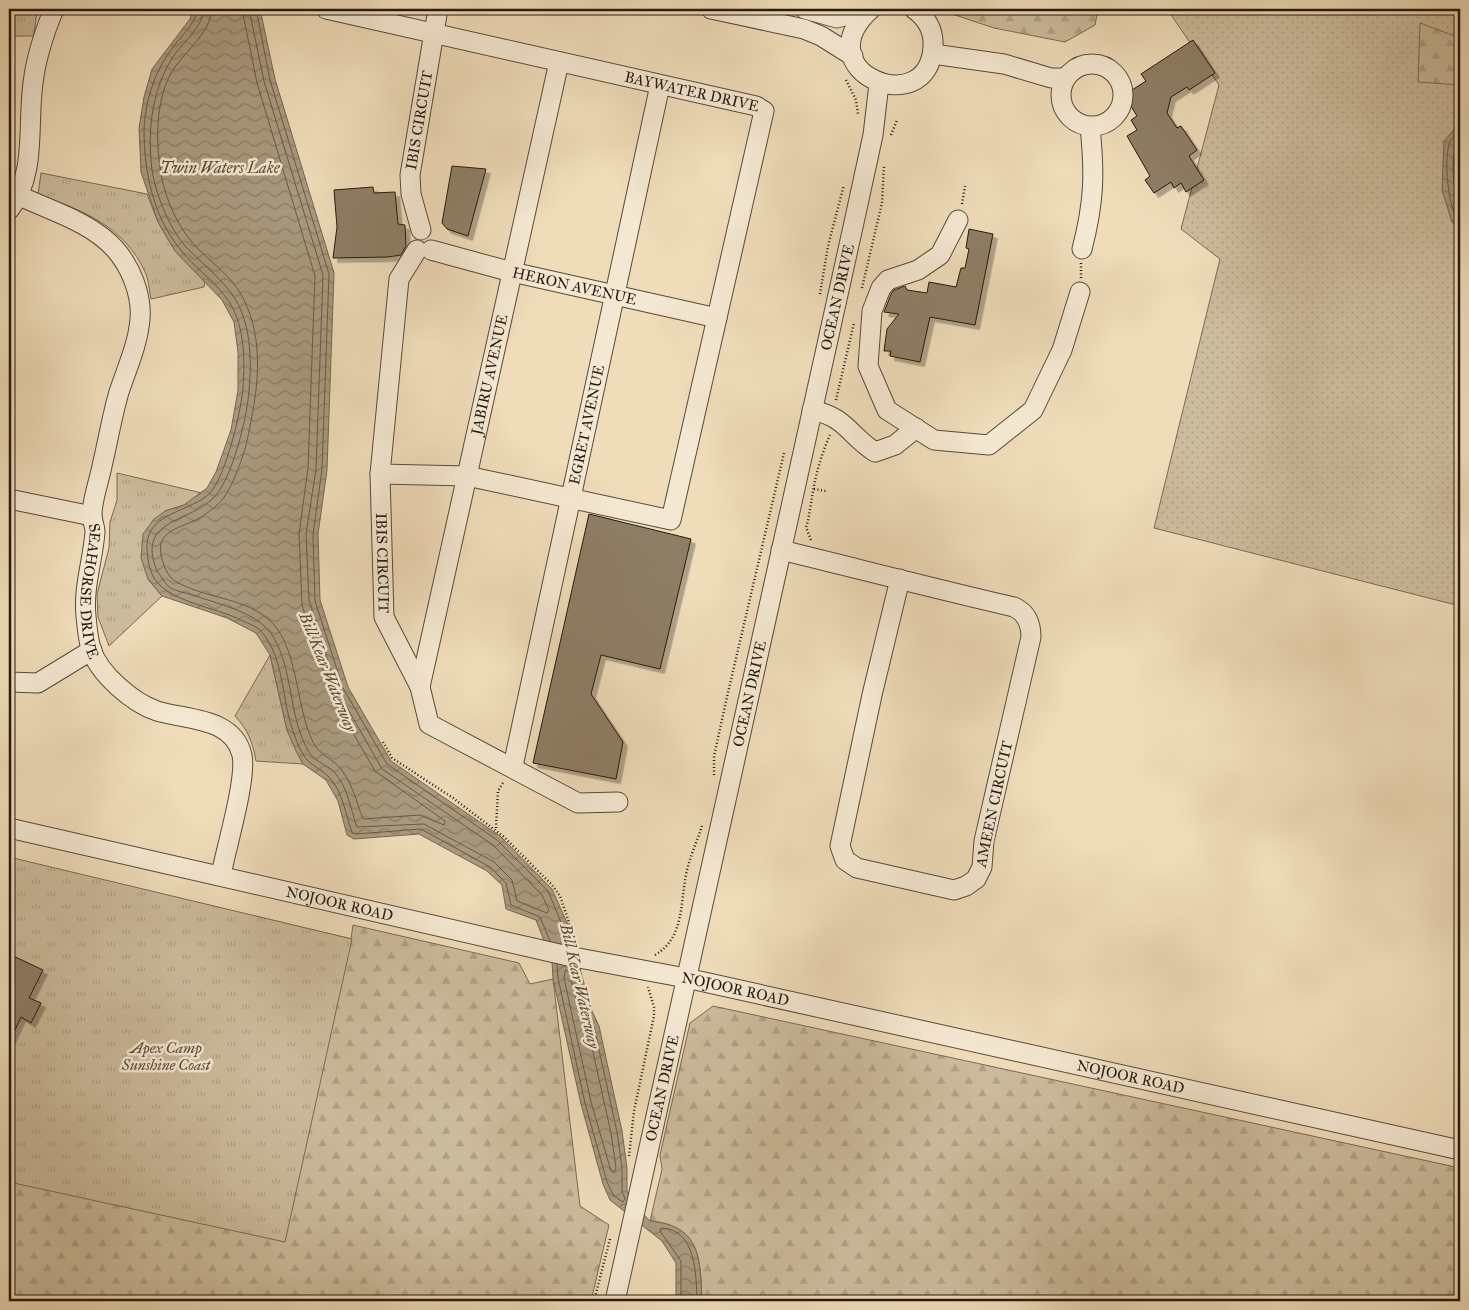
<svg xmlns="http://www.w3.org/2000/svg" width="1469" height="1310" font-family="'IM FELL Great Primer',serif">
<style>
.grass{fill:url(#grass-dots);stroke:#786a54}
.forest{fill:url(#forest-firs);stroke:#786a54}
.park{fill:url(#park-tufts);stroke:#786a54}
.water{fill:url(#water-waves);stroke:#746651}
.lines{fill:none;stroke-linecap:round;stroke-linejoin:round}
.shore{stroke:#675a46;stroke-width:1}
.building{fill:#8e7e66;stroke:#24190d;filter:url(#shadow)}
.minor-casing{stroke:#574a38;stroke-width:21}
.path{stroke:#24190d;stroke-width:2.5;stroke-dasharray:1 2.5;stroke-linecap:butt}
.minor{stroke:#f5e8d2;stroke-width:19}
.labels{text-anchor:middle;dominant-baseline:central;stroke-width:5;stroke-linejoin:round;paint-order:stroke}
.street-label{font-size:15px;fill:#24190d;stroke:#f5e8d2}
.park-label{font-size:15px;font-style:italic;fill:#564a38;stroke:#f5e8d2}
.water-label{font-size:16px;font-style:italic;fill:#5a4d3b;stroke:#f5e8d2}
</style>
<defs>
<pattern id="grass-dots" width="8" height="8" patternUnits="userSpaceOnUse" patternTransform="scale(1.25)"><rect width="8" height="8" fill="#ccbb9c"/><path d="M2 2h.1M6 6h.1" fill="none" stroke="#afa085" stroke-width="1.8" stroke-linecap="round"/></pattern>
<pattern id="forest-firs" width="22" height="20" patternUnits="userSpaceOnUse" patternTransform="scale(1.25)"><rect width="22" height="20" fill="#ccbb9c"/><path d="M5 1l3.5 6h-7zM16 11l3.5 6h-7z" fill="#afa085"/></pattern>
<pattern id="park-tufts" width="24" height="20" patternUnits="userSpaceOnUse" patternTransform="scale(1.25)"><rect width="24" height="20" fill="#ccbb9c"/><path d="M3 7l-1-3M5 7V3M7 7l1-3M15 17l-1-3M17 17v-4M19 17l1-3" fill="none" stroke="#afa085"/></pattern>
<pattern id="water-waves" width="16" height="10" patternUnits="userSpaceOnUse" patternTransform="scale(1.25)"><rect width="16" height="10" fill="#aa9a7f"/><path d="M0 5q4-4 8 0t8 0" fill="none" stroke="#8a7d66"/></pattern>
<filter id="shadow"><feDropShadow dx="4.5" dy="4.5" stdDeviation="0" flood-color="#0004"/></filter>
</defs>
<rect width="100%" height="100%" fill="#efdcb9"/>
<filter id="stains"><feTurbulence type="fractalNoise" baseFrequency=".004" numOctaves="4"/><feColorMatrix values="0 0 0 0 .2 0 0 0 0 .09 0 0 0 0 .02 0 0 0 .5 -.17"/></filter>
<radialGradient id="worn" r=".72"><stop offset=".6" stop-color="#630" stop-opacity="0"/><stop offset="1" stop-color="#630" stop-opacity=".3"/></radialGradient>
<!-- grass -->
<polygon class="grass" points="1167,9 1460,9 1460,606 1154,528 1220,259 1181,229 1219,85"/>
<!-- forest -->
<g class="forest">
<polygon points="944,9 1098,9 1095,25 1065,42 994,28 946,12"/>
<polygon points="1420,23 1460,38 1460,85 1418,82"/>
<polygon points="255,916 351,939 353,925 519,963 530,984 553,979 580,1206 609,1225 591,1301 9,1301 9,1135"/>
<path d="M713,1006L1460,1168V1301H702C700,1258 701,1226 650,1221L662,1169L660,1155L690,1023Z"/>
</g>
<!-- park -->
<g class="park">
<polygon points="9,9 37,9 34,36 9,36"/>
<path d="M41,173L147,194L158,222L175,251L205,282L204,287L151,299C149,290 149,280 145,272C125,227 81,209 38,195Z"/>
<polygon points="117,473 202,493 184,505 165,511 148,579 162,596 109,646 98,617 97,594 109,548 110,522 117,500"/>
<path d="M270,655L287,730L303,764L256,761C253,743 248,730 235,716Z"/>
<polygon points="9,857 352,939 285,1242 9,1182"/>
</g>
<!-- water -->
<g class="water">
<path d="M193,9H260L275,79L334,273L327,470L318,534L320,600L348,687L391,761L500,836L552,889L568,925L591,1009L599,1026L622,1131L627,1168V1191L631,1201L650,1221C701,1226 700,1258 702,1301H676V1263L662,1241L610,1200L603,1184L581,1104L553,979L552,961L536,920L506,909L502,885L487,871L419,834L354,839L347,835L338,801L326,780L303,764L296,751L287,730L270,655L256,633L227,618L162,596L148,579L141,558L143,534L154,519L165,511L184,505L207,488L216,472L231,430L238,390V352L234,322L222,300L175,251L158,222L141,172L139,128L144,97L152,69L190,19Z"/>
<polygon points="1460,123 1460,230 1452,222 1442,190 1444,141"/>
</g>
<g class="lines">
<!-- shore -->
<g class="shore">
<path d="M198,9C195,25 180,37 171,50C154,73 145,102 144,130C144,171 153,216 180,249C193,266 212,279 225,296C245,321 245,358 243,388C241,412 226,475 210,493C191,512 149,512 147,544C147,555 148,564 152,574C164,602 217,607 243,621C249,624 256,626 261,631C285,659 281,698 293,731C296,740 301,754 309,762C315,767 323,771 329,777C343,792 345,813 352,832L356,834L421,829L490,867L506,883L511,905L540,917L550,941"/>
<path d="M204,9C202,27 186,40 175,54C152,87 147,130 152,170C156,195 169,228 186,247C201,262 219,277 232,294C251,321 252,359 249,391C247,417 233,475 216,495C192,524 135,517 157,571C160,575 165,583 169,587C175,591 186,593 193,595C215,603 243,609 262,624C288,644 289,697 298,726C301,736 306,750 313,757C319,763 328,766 334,772C348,787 350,808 357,827L424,824L494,862L512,880L517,901L547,913L549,910L542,895L493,845L382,769L337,690L309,600L306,534L316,469L323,275L264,81L249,9"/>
<path d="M212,9C210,35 182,53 170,75C156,102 156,139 160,168C163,192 175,222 191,241C205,258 227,272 239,291C265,333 259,385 249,431C246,450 234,485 222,500C214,509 200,519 189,523C166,532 154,538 164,565C166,571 170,578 175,581C203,598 241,597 267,618C299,643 295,707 313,742C319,755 332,758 341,769C353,785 356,801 363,819L420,815L444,825L445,821L375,771L330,693L302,605L299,534L308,468L315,276L257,83L242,9"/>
<polyline points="256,9 270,80 329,274 322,469 313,535 315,601 343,688 387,764 497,840 548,891 563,927 568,945"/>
<path d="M1460,130C1457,134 1452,138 1450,142C1443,157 1448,212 1460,223"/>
<path d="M1460,140C1447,155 1455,193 1460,211"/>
<polyline points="557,964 558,978 585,1103 607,1182 614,1196 623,1202 625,1199 622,1191 622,1168 617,1132 594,1027 586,1011 574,968"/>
<polygon points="566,970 569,972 580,1013 588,1030 611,1133 616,1168 614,1173 611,1171 591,1102 564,978"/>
<path d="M681,1301V1261L660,1231L661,1228C697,1229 696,1276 697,1301"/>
</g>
</g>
<!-- building -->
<g class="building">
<polygon points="1193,40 1215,73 1189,90 1187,87 1171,97 1167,113 1177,128 1181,126 1197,150 1189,156 1204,180 1186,192 1181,183 1174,188 1171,182 1154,193 1145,180 1150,176 1127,136 1137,130 1131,120 1137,116 1129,103 1132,90 1146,81 1141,74"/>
<polygon points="452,166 486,169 468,236 447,229 442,223"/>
<polygon points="373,187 374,193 395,192 398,224 405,225 406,246 401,255 388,257 333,258 337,227 334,190"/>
<polygon points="969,229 993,234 975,325 930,317 920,362 890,356 891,351 884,351 887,329 899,314 884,312 891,294 894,290 905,286 907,290 927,293 929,282 956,287 961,268 965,268 969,249 966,248"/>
<polygon points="589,514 691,539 660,669 601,655 591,694 623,742 616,779 533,763"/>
<polygon points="9,954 43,970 29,998 41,1003 31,1023 21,1017 9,1043"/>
</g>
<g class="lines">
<defs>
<g id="minor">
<path id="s1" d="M326,9L756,106L764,111L671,520L467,476L380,474"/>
<polyline points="711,9 804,29 821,36 853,56"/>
<polyline points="805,9 837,18 869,9"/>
<path d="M871,9C802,71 928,123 933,47C934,31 927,18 914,9"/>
<polyline points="933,54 1004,64 1051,78 1065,78"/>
<circle cx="1092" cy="95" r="31"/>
<path id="s2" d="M20,196C51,211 91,222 115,249C131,267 142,295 140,319C138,344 127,368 119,392C112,416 108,441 102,466C99,482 92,499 92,515C92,521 95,526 95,532C93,560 83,587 86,616C87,626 88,639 91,649C99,674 133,703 157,711C186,720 233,717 242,755C247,779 226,848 221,875"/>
<path d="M9,210C37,174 27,126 33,83C36,58 44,33 54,9"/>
<polyline points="958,220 940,255 918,270 888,280 881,288 872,311 868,366 887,410 934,440 989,445 1033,410 1062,350 1080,292"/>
<path id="s3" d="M421,230L411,194L410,175L438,9"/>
<path d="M1082,249C1094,203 1095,174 1090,127"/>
<path id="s4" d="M417,250L399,279L380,474L384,617L420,687L429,724L578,803L618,802"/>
<path id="s5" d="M431,250L512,272L717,318"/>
<path d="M812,410C846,417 849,435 875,452L895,445L916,428"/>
<polyline points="9,499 92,516"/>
<path d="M781,550C859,569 936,589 1014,607C1027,613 1031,624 1031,637L984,841L982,867L976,879L966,886L954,890L857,868L845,860L840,846L872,695L900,579"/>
<polyline points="9,682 38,683 92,650"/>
<path id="s6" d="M420,687L559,62"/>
<path id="s7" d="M513,766L660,85"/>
<path id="s8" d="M9,828L568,956L686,978L1460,1150"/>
<path id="s9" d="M615,1301L853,227L873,135L879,84"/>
</g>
</defs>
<!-- minor casing -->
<use href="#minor" class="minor-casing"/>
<!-- path -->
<g class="path">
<polyline points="846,80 856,100 858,114"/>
<polyline points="891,135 897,120"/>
<polyline points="962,204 965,186"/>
<polyline points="1081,278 1081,263"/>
<polyline points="862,288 882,203 884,166"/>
<polyline points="820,294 828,246 844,185"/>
<polyline points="836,400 854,323"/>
<polyline points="814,489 826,491"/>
<path d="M811,540L806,527C809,519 809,513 811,504C814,481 820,457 830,435"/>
<polyline points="383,742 392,758 453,798 504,837 552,885 560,896 574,937"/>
<polyline points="714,775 714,756 727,697 784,453"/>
<polyline points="496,828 498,791 504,781"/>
<path d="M655,955C684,938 680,905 686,875C689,858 697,842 702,826"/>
<polyline points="629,1156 634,1111 654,1016 654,1007 648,987"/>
<polyline points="594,1301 610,1239"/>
</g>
<!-- minor -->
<use href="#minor" class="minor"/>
</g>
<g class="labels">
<!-- street labels -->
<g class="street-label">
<text stroke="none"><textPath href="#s1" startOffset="375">BAYWATER DRIVE</textPath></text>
<text stroke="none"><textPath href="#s3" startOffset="112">IBIS CIRCUIT</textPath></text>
<text stroke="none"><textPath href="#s5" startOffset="148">HERON AVENUE</textPath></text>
<text stroke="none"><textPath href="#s9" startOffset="1028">OCEAN DRIVE</textPath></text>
<text stroke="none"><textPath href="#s6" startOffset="320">JABIRU AVENUE</textPath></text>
<text stroke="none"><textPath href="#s7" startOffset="349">EGRET AVENUE</textPath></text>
<text stroke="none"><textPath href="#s4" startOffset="319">IBIS CIRCUIT</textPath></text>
<text stroke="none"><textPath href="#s2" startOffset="465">SEAHORSE DRIVE</textPath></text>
<text stroke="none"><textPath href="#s9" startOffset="622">OCEAN DRIVE</textPath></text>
<text transform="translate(994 804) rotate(-78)">AMEEN CIRCUIT</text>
<text stroke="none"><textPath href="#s8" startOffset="339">NOJOOR ROAD</textPath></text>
<text stroke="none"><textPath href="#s8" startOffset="744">NOJOOR ROAD</textPath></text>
<text stroke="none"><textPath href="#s8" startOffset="1149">NOJOOR ROAD</textPath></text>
<text stroke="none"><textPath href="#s9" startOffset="218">OCEAN DRIVE</textPath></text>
</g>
<!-- park labels -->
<g class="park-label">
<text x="166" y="1048">Apex Camp<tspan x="166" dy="17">Sunshine Coast</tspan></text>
</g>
<!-- water labels -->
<g class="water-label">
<text x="220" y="167">Twin Waters Lake</text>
<text transform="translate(328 672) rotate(68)">Bill Kear Waterway</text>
<text transform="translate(580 986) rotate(77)">Bill Kear Waterway</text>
</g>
</g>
<!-- margin -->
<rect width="1469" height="1310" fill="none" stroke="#efdcb9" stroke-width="30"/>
<rect x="10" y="10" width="1449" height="1290" fill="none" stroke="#24190d" stroke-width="2.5"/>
<rect x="15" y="15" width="1439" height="1280" fill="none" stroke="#24190d"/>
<rect width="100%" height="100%" filter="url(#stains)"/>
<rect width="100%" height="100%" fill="url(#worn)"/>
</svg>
